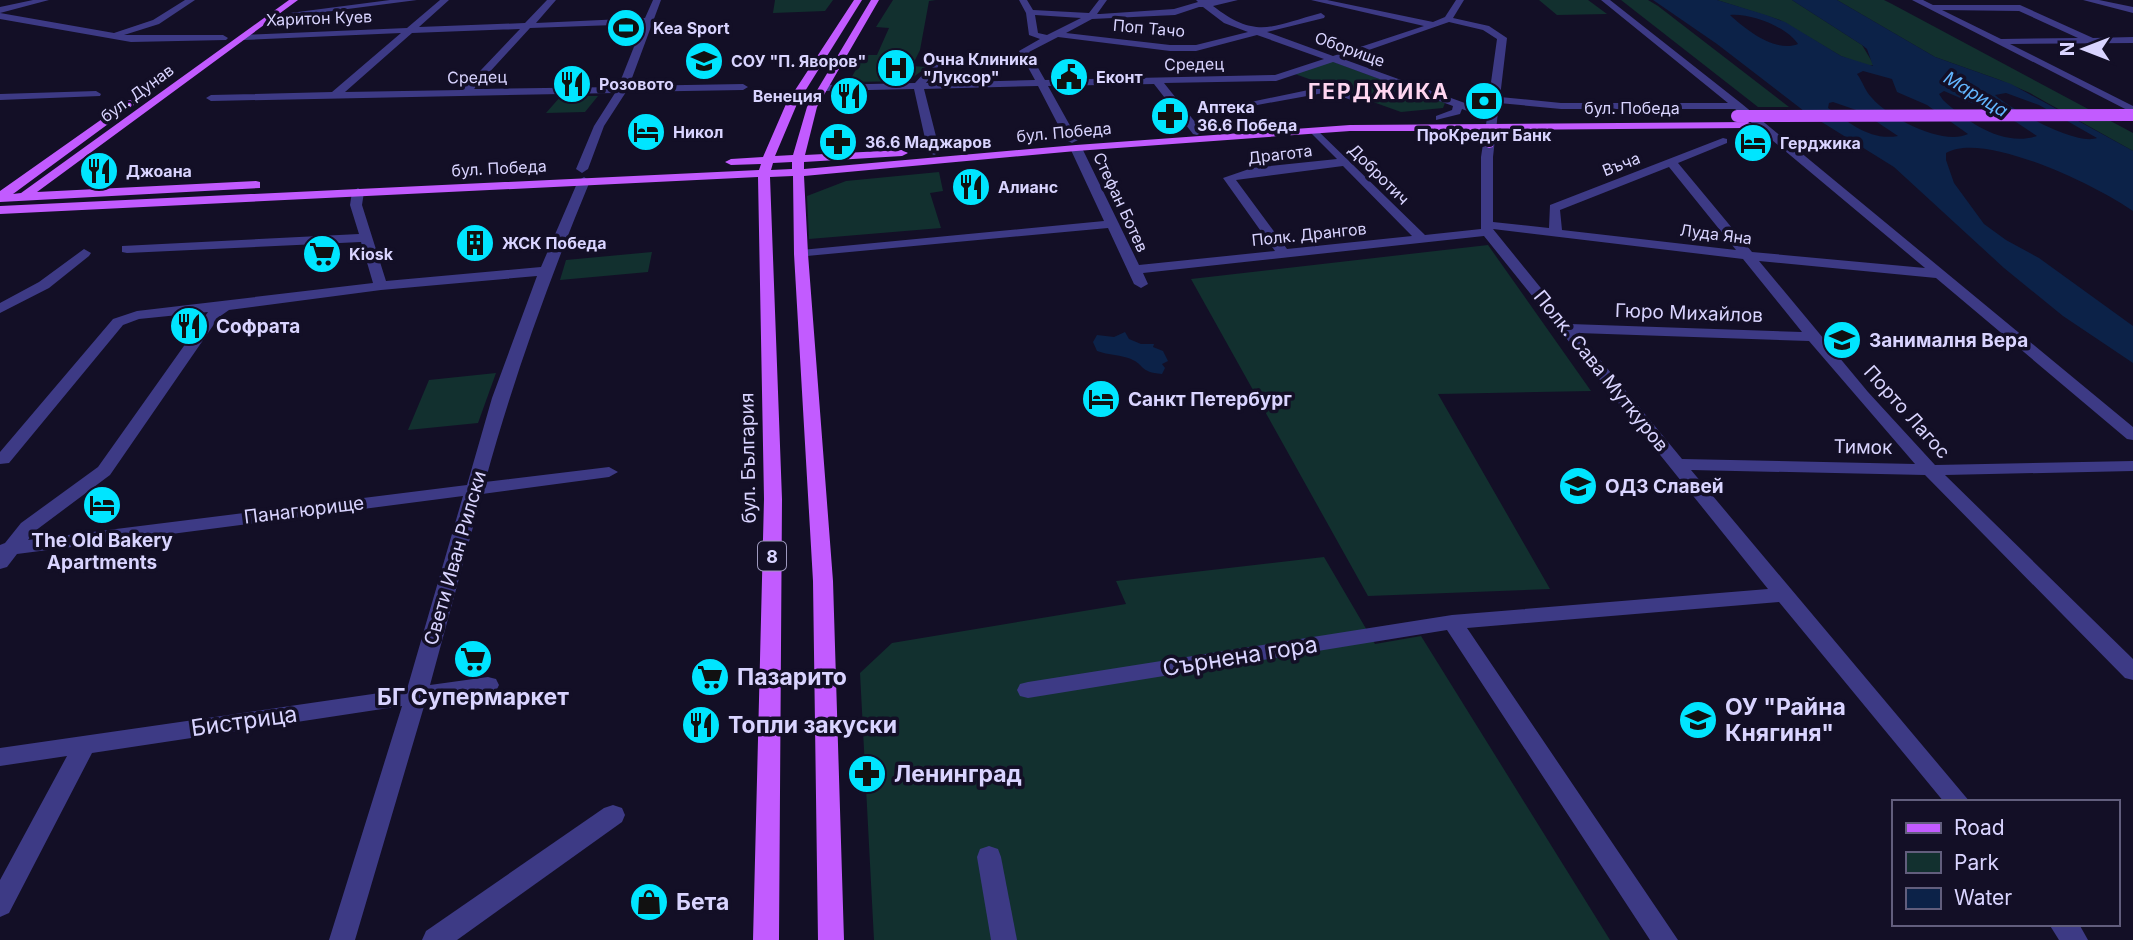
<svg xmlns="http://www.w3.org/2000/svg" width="2133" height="940" font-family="Inter,sans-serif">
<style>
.green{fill:#12302f}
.water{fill:#0c2248;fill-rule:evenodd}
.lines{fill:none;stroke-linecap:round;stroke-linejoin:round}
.minor{fill:#3d3a85;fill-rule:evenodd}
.major{fill:#c25bff;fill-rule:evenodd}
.major-bridge{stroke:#c25bff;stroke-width:12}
.labels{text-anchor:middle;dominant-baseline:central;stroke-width:7;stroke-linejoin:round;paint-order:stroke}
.far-street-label{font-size:16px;fill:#d9d4ff;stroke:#130f26}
.far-poi-label{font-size:16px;font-weight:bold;fill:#d9d4ff;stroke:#130f26;text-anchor:start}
.far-water-label{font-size:18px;font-style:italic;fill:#62b6ff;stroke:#130f26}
.shield{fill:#130f26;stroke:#9e99be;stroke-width:2}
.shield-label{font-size:18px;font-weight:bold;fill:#d9d4ff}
.street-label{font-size:19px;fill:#d9d4ff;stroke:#130f26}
.poi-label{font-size:19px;font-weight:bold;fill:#d9d4ff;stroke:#130f26;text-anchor:start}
.far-district-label{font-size:21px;font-weight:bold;letter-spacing:2px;fill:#ffd6f0;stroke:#130f26}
.near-street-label{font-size:23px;fill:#d9d4ff;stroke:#130f26}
.near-poi-label{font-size:23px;font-weight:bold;fill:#d9d4ff;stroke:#130f26;text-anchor:start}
</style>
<rect width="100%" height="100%" fill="#130f26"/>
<!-- green -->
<g class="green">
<polygon points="775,0 833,0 825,11 773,13"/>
<polygon points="893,0 936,0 929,1 920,50 912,66 927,67 908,81 849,82 864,55 877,55 889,28 876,27"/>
<polygon points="1539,0 1588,0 1607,14 1557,15"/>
<polygon points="1621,0 1648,0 1658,6 1789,107 1758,107"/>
<polygon points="1717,0 1792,0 1862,45 1874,65 1867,66 1841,56 1780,20"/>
<polygon points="1837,0 1884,0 1892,4 2133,133 2133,151 2030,93 2000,80 1935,57"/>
<polygon points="1331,61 1445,103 1443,108 1401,112 1295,74"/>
<polygon points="561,96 598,96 585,112 546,113"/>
<polygon points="939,172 943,191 930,193 941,228 809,239 807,196 846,181"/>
<polygon points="1488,245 1591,391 1438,394 1550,589 1368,596 1191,279"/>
<polygon points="652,252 648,272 560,280 566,260"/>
<polygon points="496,373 478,423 408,430 429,380"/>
<polygon points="1324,557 1375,644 1421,636 1610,940 874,940 860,673 892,643 1126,604 1116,581"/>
</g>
<!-- water -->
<g class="water">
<path d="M1653,0H1717L1766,15L1785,22L1841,56L1873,66L1867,49L1862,45L1792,0H1837L1935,57L2011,84L2133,151V211C2099,187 1984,130 1946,153V160L1954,183L1984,224L2006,240L2039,258L2133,326V363L2063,316L2004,268L1894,167L1804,111L1717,44ZM1730,15C1751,13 1787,27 1798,44C1776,53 1746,30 1730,15ZM1863,71L1892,79L1897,92L1927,105L1968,134C1943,146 1889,118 1872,98C1865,91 1863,82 1857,74ZM1944,91L2016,122L2037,136C2003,147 1967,122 1943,100L1939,94ZM2006,93L2039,105L2097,138C2076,146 2012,110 1995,95ZM1833,102L1862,112L1898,136C1870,141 1850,123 1828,108L1829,103Z"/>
<path d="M1125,332L1129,339L1141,344H1154L1153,347L1163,351L1168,361L1162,364L1165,368L1162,374C1139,372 1145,365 1131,359C1122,355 1108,355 1097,351L1093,342L1097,335L1114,337Z"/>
</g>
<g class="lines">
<!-- minor -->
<g class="minor">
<polygon points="33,0 49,0 0,13 0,7"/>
<polygon points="185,0 195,0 159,24 124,35 223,35 228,38 226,40 131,42 0,19 0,13 114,33 153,20"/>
<polygon points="390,0 417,0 271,19 267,16"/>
<path d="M440,0H449L419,27L525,23L547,0H556L536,23L645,18L653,0H661L629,86L743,84L748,87L743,90L626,92L604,126L588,169L582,173L576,169L594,126L615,93L211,101L206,98L211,95L332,92L401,33L243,40L240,39V35L407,28ZM643,24L618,87L474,89L530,28ZM520,29L462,90L345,92L412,33Z"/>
<path d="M1019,0H1027L1033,10L1089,13L1099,0H1107L1097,14H1100L1174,9L1198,2L1196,0H1238L1213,6C1257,40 1272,26 1321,13L1325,16L1324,18L1267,32L1333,56L1424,26L1311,0H1327L1433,22L1445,17L1456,0H1464L1453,18L1489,26L1507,38L1500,97L1561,103H1728L1601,0H1610L1742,104L2133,427V440L2127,439L1936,278L1759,261L1868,392L1935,465L2133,461V471L1945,475L2133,659V680L2125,678L1925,475L1691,470L1970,802H1944L1779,602L1467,628L1678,940H1650L1447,630L1028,698L1020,696L1017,690L1020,684L1028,682L1452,615L1768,589L1484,236L1143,273L1148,284L1141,288L1134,284L1108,228L796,257V251L801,250L1104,221L1070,148L1076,145L1082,148L1139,265L1275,251L1223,178L1252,168L1337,159L1309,131L1315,128L1425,235L1481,229V157L1487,118L1462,109L1460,114L1436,120V116L1452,110L1453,106L1333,62L1276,81L1164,83L1203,132L1197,135L1193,134L1154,84L1048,86L1078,140L1072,143L1066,140L1038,86L924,89L940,152L934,155L928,152L914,89L824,91L819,88L824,85L915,83L935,61L940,64L926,83L1035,80L1019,51L1040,39L1029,35L1026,13ZM1199,7H1203L1224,23L1248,32L1196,45H1170L1066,33L1092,19L1175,15ZM1035,15L1081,18L1047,35L1038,33ZM1449,22L1483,30L1497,39L1487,111L1343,59ZM1257,35L1324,59L1275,75L1045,80L1029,52L1058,37L1170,51H1196ZM1499,103L1561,109H1735L1925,268L1752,252L1678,163L1727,143V139L1723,138L1550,205L1549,228L1493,222V157ZM1343,166L1412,236L1287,249L1236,180ZM1669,167L1736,250L1562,230L1560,210ZM1493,229L1743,259L1802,332L1570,324ZM1578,333L1809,341L1915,464L1682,459Z"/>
<path d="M1912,0H1923L1933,5H2020L2093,38L2133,37V43L2010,44L2133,106V113ZM1942,10L2019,11L2078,38L2001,39Z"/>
<polygon points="2083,0 2099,0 2133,7 2133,13"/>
<polygon points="1319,82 1359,98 1354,101 1329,92 1241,108 1236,105 1318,88 1314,85"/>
<polygon points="96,91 101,94 100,96 0,100 0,94"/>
<path d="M584,177L590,181C549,280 513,379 485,482L609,467L618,472L609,477L482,494L430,685L488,677L496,679L499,685L496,691L488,693L425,703L355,940H329L402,706L92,753L9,913L0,917V880L67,756L0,766V748L407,689L463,496L17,554L7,567L0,569V545L5,543L21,523L98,467L208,312L139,319L123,325L9,463L0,464V452L113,319L137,311L373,283L361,242L127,253L122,252V246L359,234L350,205L352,192L358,188L364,192L362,205L386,281L541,267L578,181ZM537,276L492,398L467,485L28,540L35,531L110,475L219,317L229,310L381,290Z"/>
<polygon points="84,249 91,253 89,256 49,288 0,313 0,303 39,282"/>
<polygon points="613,805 622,808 625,815 622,822 457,940 422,940 426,931 604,808"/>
<polygon points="989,846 998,849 1001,857 1017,940 991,940 977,857 980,849"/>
<polygon points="2049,924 2079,924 2088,940 2059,940"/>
</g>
<!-- major -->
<g class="major">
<polygon points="289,0 298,0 37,192 256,181 260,182 260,188 0,202 0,191 129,100 138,102 13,194 21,193"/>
<path d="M854,0H862L797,104L775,156L793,155L807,107L871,0H879L817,107L805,155L902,150L908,153L902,156L804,162V169L1076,145L1350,125L1748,122L1753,125L1748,128L1474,130L1493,143V147L1489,148L1453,131H1350L1076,151L804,176L808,254L833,581L844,940H818L813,581L794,254L793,176L770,177L782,499L779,940H753L764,499L758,177L0,214V206L759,170L761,164L731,165L725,162L731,159L763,157L786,104ZM792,162V169L771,170L773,163Z"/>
</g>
<!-- major-bridge -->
<polyline class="major-bridge" points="1737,116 2133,115"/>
</g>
<!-- icons -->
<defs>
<symbol id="stadium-disc" viewBox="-11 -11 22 22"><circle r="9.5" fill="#00e5ff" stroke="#130f26"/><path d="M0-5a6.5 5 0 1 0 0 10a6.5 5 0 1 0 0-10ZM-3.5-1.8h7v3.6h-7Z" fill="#111"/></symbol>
<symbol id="school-disc" viewBox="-11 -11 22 22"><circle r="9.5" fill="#00e5ff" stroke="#130f26"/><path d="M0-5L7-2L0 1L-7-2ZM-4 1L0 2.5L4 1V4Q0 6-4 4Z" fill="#111"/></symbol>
<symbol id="hospital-disc" viewBox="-11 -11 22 22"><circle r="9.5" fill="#00e5ff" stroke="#130f26"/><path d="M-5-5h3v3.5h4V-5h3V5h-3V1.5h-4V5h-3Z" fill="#111"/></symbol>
<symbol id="civic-disc" viewBox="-11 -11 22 22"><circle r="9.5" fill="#00e5ff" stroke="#130f26"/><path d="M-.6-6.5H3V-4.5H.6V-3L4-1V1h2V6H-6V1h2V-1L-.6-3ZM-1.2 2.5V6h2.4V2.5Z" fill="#111"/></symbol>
<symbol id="restaurant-disc" viewBox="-11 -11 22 22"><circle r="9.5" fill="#00e5ff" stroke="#130f26"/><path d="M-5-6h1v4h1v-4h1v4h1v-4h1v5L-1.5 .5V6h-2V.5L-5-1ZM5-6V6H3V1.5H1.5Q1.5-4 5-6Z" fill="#111"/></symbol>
<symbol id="bank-disc" viewBox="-11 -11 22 22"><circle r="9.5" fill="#00e5ff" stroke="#130f26"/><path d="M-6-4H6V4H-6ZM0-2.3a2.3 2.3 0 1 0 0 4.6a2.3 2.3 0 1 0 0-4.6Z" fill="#111"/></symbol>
<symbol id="pharmacy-disc" viewBox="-11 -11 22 22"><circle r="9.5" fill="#00e5ff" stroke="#130f26"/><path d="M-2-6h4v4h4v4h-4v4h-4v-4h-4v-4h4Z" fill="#111"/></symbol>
<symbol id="hotel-disc" viewBox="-11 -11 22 22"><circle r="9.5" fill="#00e5ff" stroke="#130f26"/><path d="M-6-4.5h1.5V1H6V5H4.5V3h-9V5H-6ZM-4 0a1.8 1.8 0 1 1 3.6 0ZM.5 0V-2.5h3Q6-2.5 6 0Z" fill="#111"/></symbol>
<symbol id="building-disc" viewBox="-11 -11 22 22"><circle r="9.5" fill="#00e5ff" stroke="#130f26"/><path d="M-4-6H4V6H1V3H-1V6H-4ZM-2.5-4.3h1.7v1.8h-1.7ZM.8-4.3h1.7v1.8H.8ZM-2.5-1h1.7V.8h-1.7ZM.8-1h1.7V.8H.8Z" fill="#111"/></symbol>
<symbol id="supermarket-disc" viewBox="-11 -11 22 22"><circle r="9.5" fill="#00e5ff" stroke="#130f26"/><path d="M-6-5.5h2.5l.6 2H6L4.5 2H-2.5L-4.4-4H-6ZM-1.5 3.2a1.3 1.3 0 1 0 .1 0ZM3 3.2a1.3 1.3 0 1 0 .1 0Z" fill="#111"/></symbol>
<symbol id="shop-disc" viewBox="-11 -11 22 22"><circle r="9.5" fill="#00e5ff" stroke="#130f26"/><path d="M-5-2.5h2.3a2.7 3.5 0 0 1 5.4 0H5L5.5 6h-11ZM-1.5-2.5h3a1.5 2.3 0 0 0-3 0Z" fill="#111"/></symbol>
</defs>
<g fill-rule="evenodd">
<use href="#stadium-disc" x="604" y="6" width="44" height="44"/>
<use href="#school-disc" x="682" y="39" width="44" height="44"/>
<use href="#hospital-disc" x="874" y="46" width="44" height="44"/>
<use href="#civic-disc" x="1047" y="55" width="44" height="44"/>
<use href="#restaurant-disc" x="550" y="62" width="44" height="44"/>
<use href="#restaurant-disc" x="827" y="74" width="44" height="44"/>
<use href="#bank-disc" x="1462" y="79" width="44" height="44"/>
<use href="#pharmacy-disc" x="1148" y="94" width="44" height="44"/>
<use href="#hotel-disc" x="624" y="110" width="44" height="44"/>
<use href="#pharmacy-disc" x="816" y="120" width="44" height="44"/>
<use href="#hotel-disc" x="1731" y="121" width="44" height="44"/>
<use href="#restaurant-disc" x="77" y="149" width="44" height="44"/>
<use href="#restaurant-disc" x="949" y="165" width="44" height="44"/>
<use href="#building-disc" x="453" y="221" width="44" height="44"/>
<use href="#supermarket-disc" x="300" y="232" width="44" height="44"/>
<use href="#restaurant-disc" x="167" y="304" width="44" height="44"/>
<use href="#school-disc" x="1820" y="318" width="44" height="44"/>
<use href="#hotel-disc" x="1079" y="377" width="44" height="44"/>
<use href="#school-disc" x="1556" y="464" width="44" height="44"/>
<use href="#hotel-disc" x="80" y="483" width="44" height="44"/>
<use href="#supermarket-disc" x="451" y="637" width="44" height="44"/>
<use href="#supermarket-disc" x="688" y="655" width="44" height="44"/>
<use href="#school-disc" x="1676" y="698" width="44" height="44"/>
<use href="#restaurant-disc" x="679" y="703" width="44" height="44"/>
<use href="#pharmacy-disc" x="845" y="752" width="44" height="44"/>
<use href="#shop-disc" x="627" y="880" width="44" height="44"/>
</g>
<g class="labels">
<!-- far-street labels -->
<g class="far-street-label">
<text transform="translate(319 18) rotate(-2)">Харитон Куев</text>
<text transform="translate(1149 28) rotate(5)">Поп Тачо</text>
<text transform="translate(1350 49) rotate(20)">Оборище</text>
<text transform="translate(1194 64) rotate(-1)">Средец</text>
<text transform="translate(477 77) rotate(-1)">Средец</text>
<text transform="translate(137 93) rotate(-36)">бул. Дунав</text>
<text x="1632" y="108">бул. Победа</text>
<text transform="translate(1064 132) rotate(-5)">бул. Победа</text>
<text transform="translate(1280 154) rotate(-7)">Драгота</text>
<text transform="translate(1621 164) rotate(-21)">Въча</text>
<text transform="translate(499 168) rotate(-3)">бул. Победа</text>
<text transform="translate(1379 174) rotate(45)">Добротич</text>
<text transform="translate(1121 202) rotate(65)">Стефан Ботев</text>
<text transform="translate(1309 234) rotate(-6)">Полк. Дрангов</text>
<text transform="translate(1716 234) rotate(7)">Луда Яна</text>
</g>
<!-- far-poi labels -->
<g class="far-poi-label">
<text x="653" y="28">Kea Sport</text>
<text x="923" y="59">Очна Клиника<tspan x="923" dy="18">"Луксор"</tspan></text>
<text x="731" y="61">СОУ "П. Яворов"</text>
<text x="1096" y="77">Еконт</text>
<text x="599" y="84">Розовото</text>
<text x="822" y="96" text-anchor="end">Венеция</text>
<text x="1197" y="107">Аптека<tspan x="1197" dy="18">36.6 Победа</tspan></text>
<text x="673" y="132">Никол</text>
<text x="1484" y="135" text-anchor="middle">ПроКредит Банк</text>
<text x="865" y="142">36.6 Маджаров</text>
<text x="1780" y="143">Герджика</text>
<text x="126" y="171">Джоана</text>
<text x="998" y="187">Алианс</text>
<text x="502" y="243">ЖСК Победа</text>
<text x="349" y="254">Kiosk</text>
</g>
<!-- far-water labels -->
<g class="far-water-label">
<text transform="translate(1976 94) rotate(31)">Марица</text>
</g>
<!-- shield labels -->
<rect class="shield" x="758" y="541.5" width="28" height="29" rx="5"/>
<g class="shield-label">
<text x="772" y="556">8</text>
</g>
<!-- street labels -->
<g class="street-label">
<text transform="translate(1689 313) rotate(2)">Гюро Михайлов</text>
<text transform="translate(1601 371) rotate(51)">Полк. Сава Муткуров</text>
<text transform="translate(1907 412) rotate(48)">Порто Лагос</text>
<text transform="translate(1863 447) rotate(1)">Тимок</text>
<text transform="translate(748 458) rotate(-91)">бул. България</text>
<text transform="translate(304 510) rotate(-7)">Панагюрище</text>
<text transform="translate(455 558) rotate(-74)">Свети Иван Рилски</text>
</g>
<!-- poi labels -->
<g class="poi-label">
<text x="216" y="326">Софрата</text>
<text x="1869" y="340">Занималня Вера</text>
<text x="1128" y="399">Санкт Петербург</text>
<text x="1605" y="486">ОДЗ Славей</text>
<text x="102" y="540" text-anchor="middle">The Old Bakery<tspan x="102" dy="22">Apartments</tspan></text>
</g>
<!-- far-district labels -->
<g class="far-district-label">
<text x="1379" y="91">ГЕРДЖИКА</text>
</g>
<!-- near-street labels -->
<g class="near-street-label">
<text transform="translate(1240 656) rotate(-9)">Сърнена гора</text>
<text transform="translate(244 721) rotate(-8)">Бистрица</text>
</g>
<!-- near-poi labels -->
<g class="near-poi-label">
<text x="737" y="677">Пазарито</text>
<text x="473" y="697" text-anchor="middle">БГ Супермаркет</text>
<text x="1725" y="707">ОУ "Райна<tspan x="1725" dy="26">Княгиня"</tspan></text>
<text x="728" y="725">Топли закуски</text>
<text x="894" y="774">Ленинград</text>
<text x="676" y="902">Бета</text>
</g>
</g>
<!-- legend -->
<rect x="1892" y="800" width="228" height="126" fill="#130f26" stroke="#625e7d" stroke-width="2"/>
<rect x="1906" y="823" width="35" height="10" fill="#c25bff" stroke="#625e7d" stroke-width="2"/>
<text x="1954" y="835" font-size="21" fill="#d9d4ff">Road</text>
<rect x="1906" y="852" width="35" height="21" fill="#12302f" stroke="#625e7d" stroke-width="2"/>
<text x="1954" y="870" font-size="21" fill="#d9d4ff">Park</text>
<rect x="1906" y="888" width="35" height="21" fill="#0c2248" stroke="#625e7d" stroke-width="2"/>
<text x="1954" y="905" font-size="21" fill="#d9d4ff">Water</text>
<!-- north arrow -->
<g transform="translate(2084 49) rotate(270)" stroke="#130f26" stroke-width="5" paint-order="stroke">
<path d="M0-5L12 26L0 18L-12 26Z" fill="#d9d4ff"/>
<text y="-10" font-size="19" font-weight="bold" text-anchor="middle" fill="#d9d4ff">N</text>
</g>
</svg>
